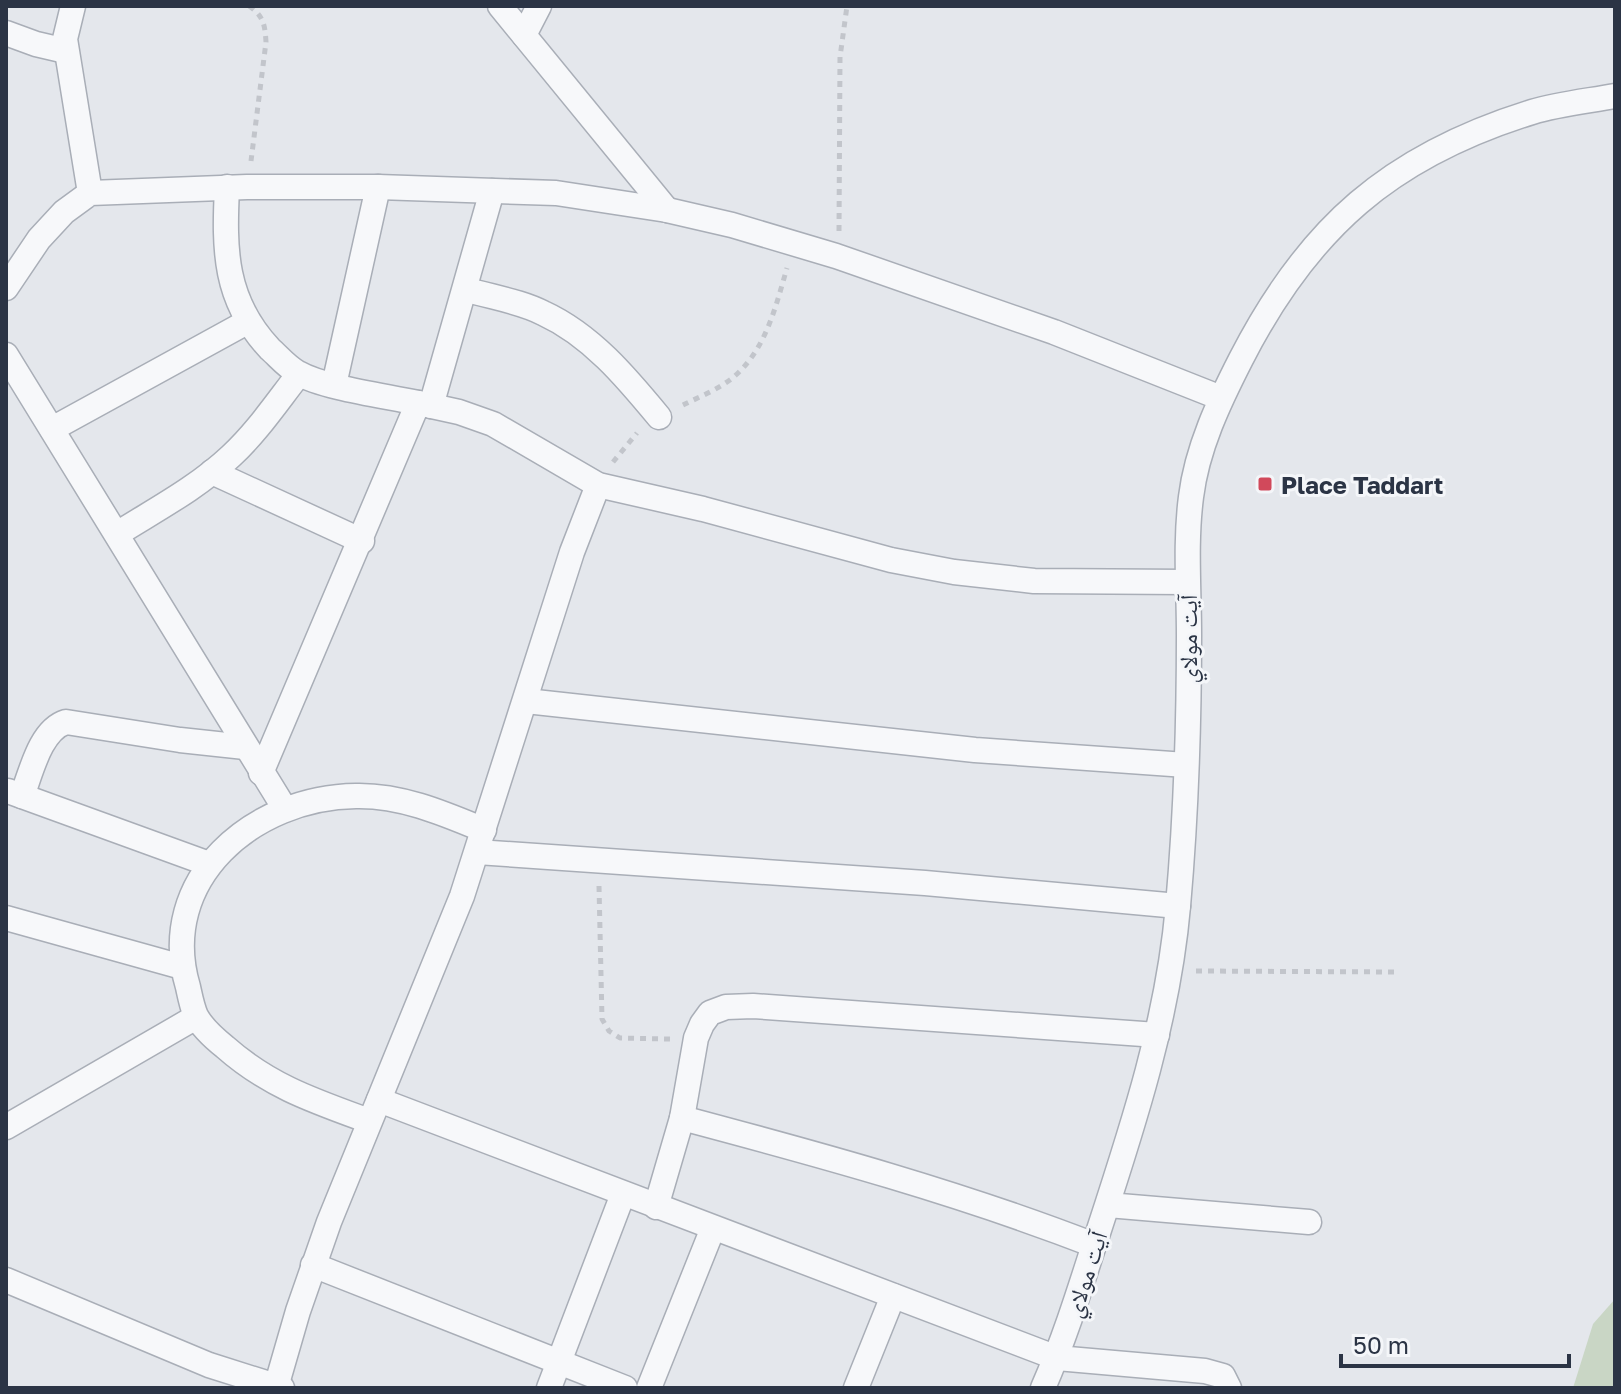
<svg xmlns="http://www.w3.org/2000/svg" width="1621" height="1394" font-family="'Golos Text','Noto Naskh Arabic',sans-serif">
<style>
.green{fill:#c9d6c5}
.lines{fill:none;stroke-linecap:round;stroke-linejoin:round}
.street-casing{stroke:#a9aeb7;stroke-width:27}
.path{stroke:#c2c5cb;stroke-width:5;stroke-dasharray:6 6;stroke-linecap:butt}
.street{stroke:#f7f8fa;stroke-width:24}
.poi-dot{fill:#d1495b;stroke:#f4f6f9;stroke-width:3}
.labels{text-anchor:middle;dominant-baseline:central;stroke-width:6;stroke-linejoin:round;paint-order:stroke}
.poi-label{font-size:24px;font-weight:bold;fill:#2b3445;stroke:#f4f6f9;text-anchor:start}
.street-label{font-size:24px;fill:#2b3445;stroke:#f4f6f9}
</style>
<rect width="100%" height="100%" fill="#e4e7ec"/>
<!-- green -->
<polygon class="green" points="1615,1299 1615,1388 1573,1388 1593,1324"/>
<g class="lines">
<defs>
<g id="street">
<polyline points="73,6 65,39 90,193"/>
<polyline points="500,6 667,210"/>
<polyline points="6,33 36,44 66,51"/>
<polyline points="524,35 539,6"/>
<path d="M227,187C224,250 224,300 270,349C279,357 287,367 298,373C324,388 387,396 418,403L261,773"/>
<polyline points="6,288 39,239 64,212 90,193 247,187 378,187 556,193 667,210 732,225 836,256 1054,332 1221,398"/>
<path d="M465,289C490,297 520,301 543,313C591,335 626,377 659,417"/>
<polyline points="6,355 285,809"/>
<polyline points="334,385 378,187"/>
<polyline points="418,403 459,412 493,424 598,485 703,509 891,560 954,572 1034,581 1187,582"/>
<polyline points="431,406 492,191"/>
<polyline points="52,429 247,322"/>
<polyline points="212,472 362,541"/>
<path d="M117,534C155,510 197,488 231,456C257,432 277,402 299,374"/>
<polyline points="526,701 975,750 1186,765"/>
<polyline points="8,791 209,864"/>
<path d="M22,796C31,773 40,730 66,722L180,740L245,747"/>
<polyline points="477,852 925,883 1178,906"/>
<polyline points="6,918 182,967"/>
<polyline points="379,1100 1057,1358 1205,1371 1223,1376 1229,1388"/>
<path d="M682,1118C821,1155 960,1193 1094,1245"/>
<path d="M369,1121C314,1101 269,1086 225,1047C215,1039 202,1027 196,1016C192,1007 190,996 188,987C156,879 254,797 356,796C401,795 443,813 484,830"/>
<polyline points="6,1127 196,1017"/>
<polyline points="1108,1205 1309,1222"/>
<polyline points="656,1207 682,1118 696,1038 702,1024 710,1013 726,1007 753,1006 1157,1035"/>
<polyline points="313,1265 625,1388"/>
<polyline points="6,1280 209,1365 282,1388"/>
<polyline points="276,1387 298,1311 329,1222 462,896 572,552 598,485"/>
<polyline points="549,1388 623,1194"/>
<polyline points="649,1388 713,1228"/>
<polyline points="856,1388 893,1296"/>
<path d="M1043,1388C1064,1340 1079,1292 1095,1242C1131,1132 1168,1022 1178,906C1186,816 1189,725 1189,635C1189,589 1185,543 1191,497C1197,448 1219,402 1241,359C1308,228 1390,156 1532,112C1558,104 1588,101 1615,96"/>
</g>
</defs>
<!-- street casing -->
<use href="#street" class="street-casing"/>
<!-- path -->
<g class="path">
<path d="M249,6C264,16 265,26 266,42L251,161"/>
<polyline points="839,231 840,57 847,6"/>
<path d="M683,405C701,396 722,388 737,374C767,346 776,305 787,268"/>
<polyline points="613,462 637,433"/>
<polyline points="599,886 602,1019 609,1031 620,1038 670,1039"/>
<polyline points="1196,971 1396,972"/>
</g>
<!-- street -->
<use href="#street" class="street"/>
</g>
<!-- markers -->
<rect class="poi-dot" x="1257" y="476" width="16" height="16" rx="4"/>
<g class="labels">
<!-- poi labels -->
<g class="poi-label">
<text x="1281" y="484">Place Taddart</text>
</g>
<!-- street labels -->
<g class="street-label">
<text transform="translate(1187 639) rotate(-90)">آيت مولاي</text>
<text transform="translate(1085 1274) rotate(-72)">آيت مولاي</text>
</g>
</g>
<!-- border -->
<rect width="1621" height="1394" fill="none" stroke="#2b3445" stroke-width="16"/>
<!-- scale -->
<path d="M1341 1354v12h228v-12" fill="none" stroke="#2b3445" stroke-width="4"/>
<text x="1353" y="1354" font-size="24" fill="#2b3445" stroke="#f4f6f9" stroke-width="6" paint-order="stroke">50 m</text>
</svg>
